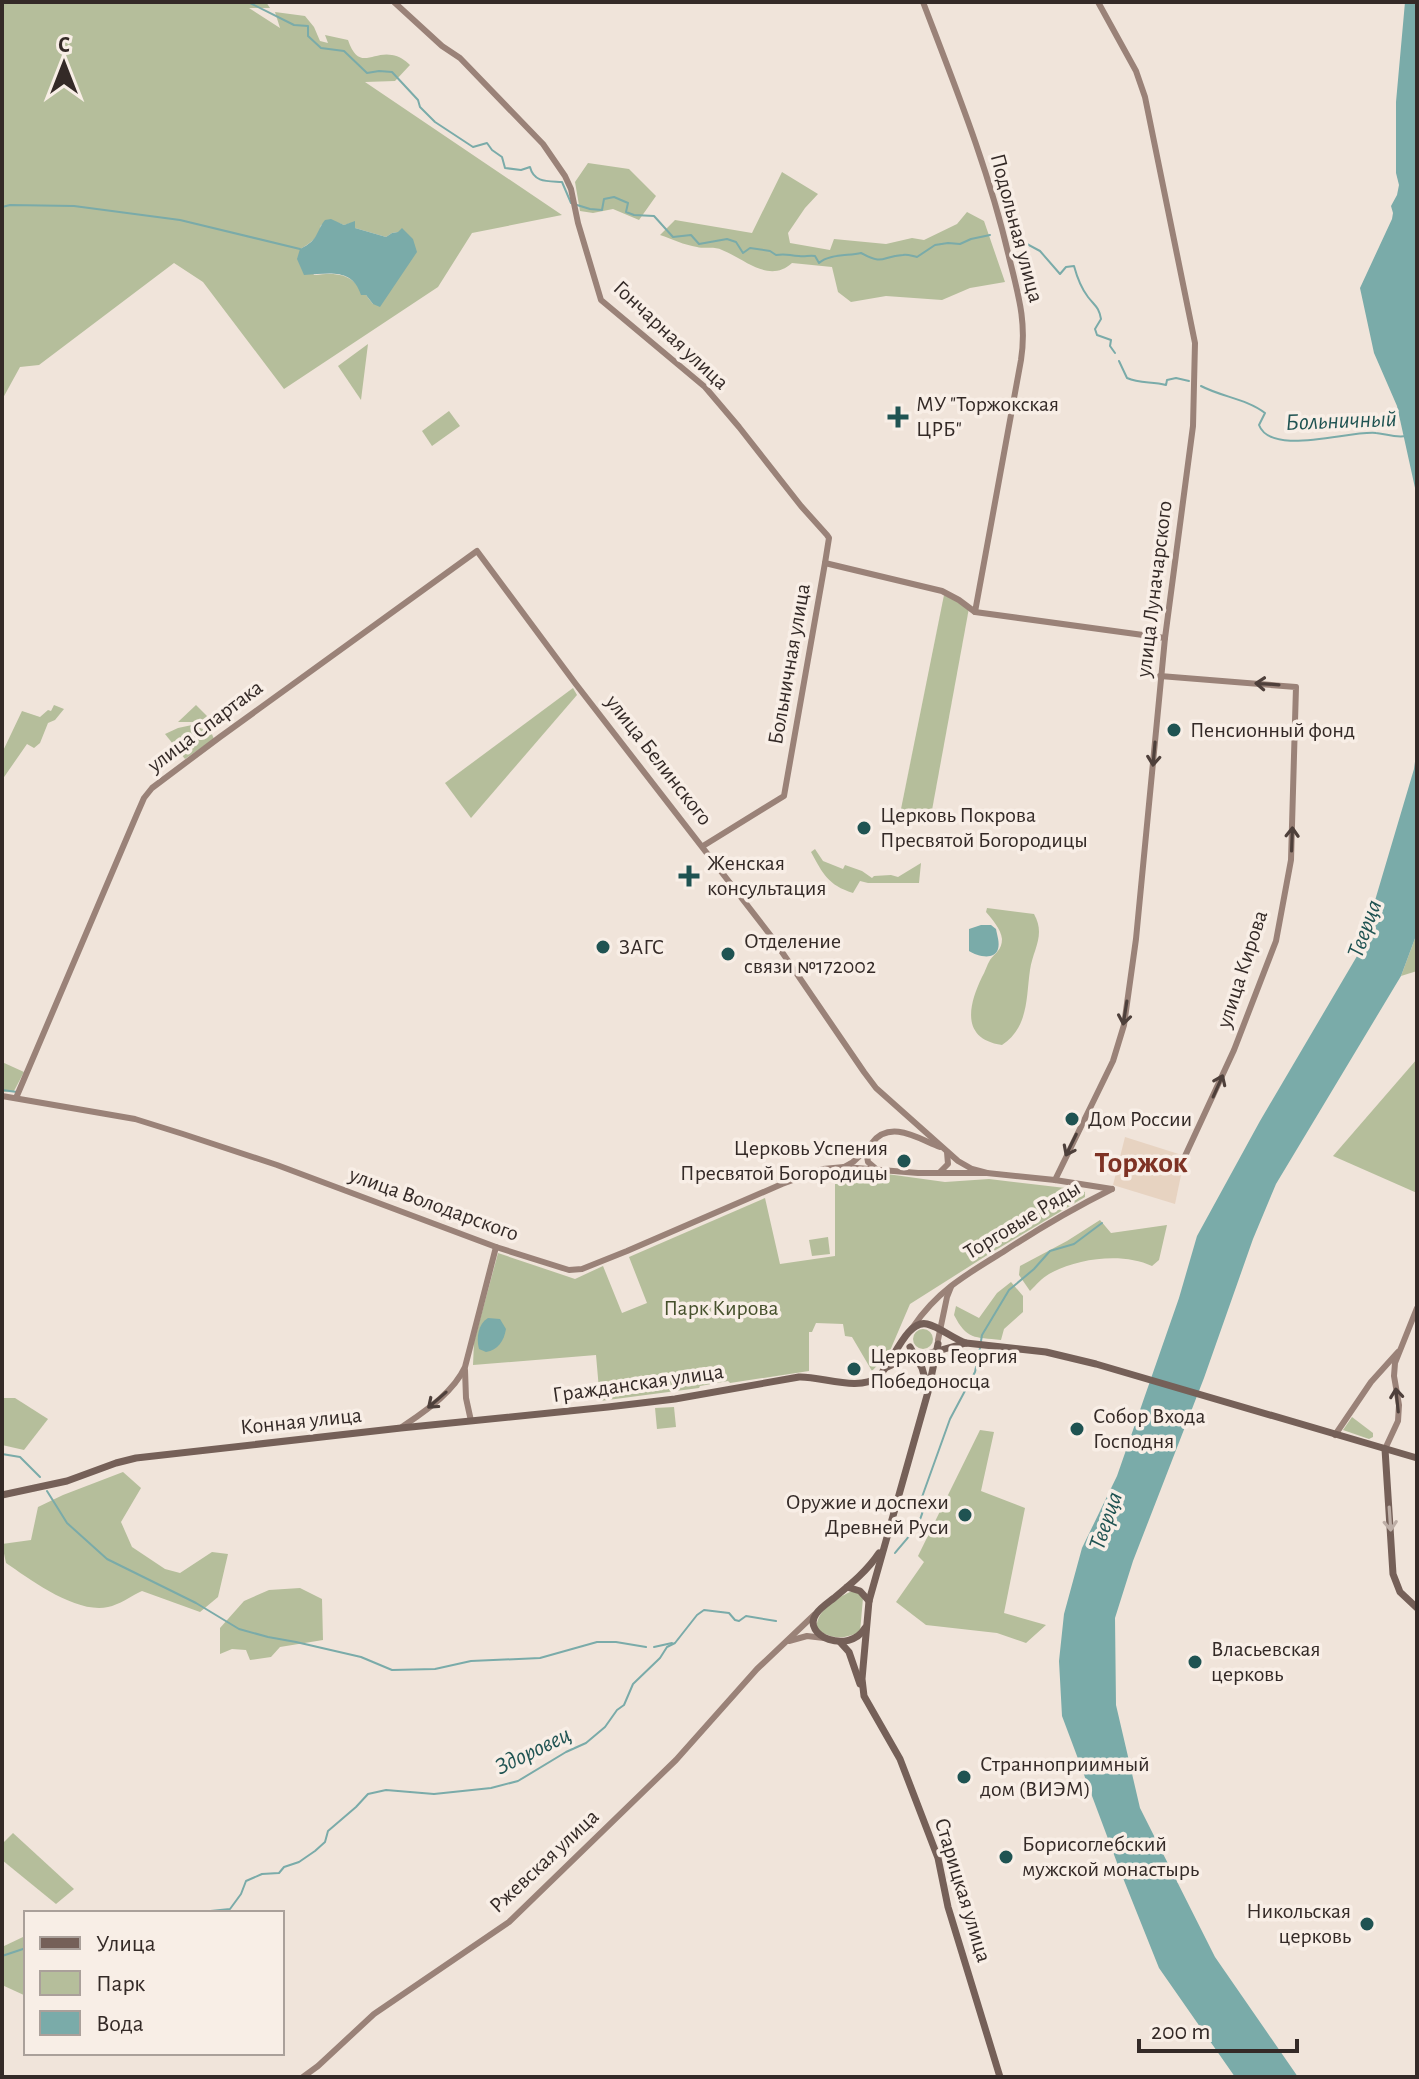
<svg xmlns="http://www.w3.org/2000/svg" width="1419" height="2079" font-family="'Alegreya Sans',sans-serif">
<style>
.green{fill:#b5be9b;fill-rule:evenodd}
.plaza{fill:#e7d3c1}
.water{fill:#7aaba9}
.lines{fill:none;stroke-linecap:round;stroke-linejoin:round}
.stream{stroke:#7aaba9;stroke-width:2}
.secondary{stroke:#9a8278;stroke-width:6}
.primary{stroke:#756058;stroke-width:7}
.oneway{stroke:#4e403b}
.oneway2{stroke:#bdaea6}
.poi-dot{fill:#1f5352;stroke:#f8eee6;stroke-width:3}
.labels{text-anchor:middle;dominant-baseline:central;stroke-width:7;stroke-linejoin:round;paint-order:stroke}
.street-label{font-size:22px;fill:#342a27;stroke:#f8eee6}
.poi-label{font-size:22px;fill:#342a27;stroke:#f8eee6;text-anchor:start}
.park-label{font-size:22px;fill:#46512c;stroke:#f8eee6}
.water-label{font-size:24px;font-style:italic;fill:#1f5352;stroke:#f8eee6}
.district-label{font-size:30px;font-weight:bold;fill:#7e3224;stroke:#f8eee6}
</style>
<rect width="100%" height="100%" fill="#f0e4da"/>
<!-- green -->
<g class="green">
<path d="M2,2H266L270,8H249L280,28L275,12L305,16L314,27L320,41L328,43L325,35L348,40C359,72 372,51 392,55C399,56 405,60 410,65L395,81L365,82L562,215L472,233L438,287L284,389L203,282L174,263L39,365L20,367L3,398ZM336,222L344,225L355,222V228L386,237L392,233L398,232L373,304C353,277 347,271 314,275L300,249C310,244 319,237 321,225Z"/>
<polygon points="588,163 629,169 656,196 639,220 613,209 593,213 580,211 575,182"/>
<path d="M782,172L818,194L805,208L788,233L790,243L830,250L834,239L886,244L912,238L924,240L957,224L967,212L984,221L1005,282L970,288L942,300L886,296L851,302L838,292L832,267L792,263C769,284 745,259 722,250C715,246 705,249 697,247C684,245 672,239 660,235L675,220L752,233Z"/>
<polygon points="368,344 361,400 338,366"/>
<polygon points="449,411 460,426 432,446 422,431"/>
<polygon points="944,595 969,608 930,821 900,814"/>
<polygon points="573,688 577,695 471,818 445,783"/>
<polygon points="54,705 64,709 55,720 48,723 40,743 34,748 27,744 2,780 2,753 22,711 40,717 48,710 51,711"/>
<polygon points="196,705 207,716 205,722 178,722"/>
<polygon points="192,725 211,732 214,739 185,759 165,734 178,728"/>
<path d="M815,849L823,861L843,869L845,865L862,871L872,878L874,876L891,875L898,877L921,863L919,883H868L860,881L853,893C828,885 823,874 811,852Z"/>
<path d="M987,908L1034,914C1046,935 1033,949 1030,970C1026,997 1029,1027 1002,1045C961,1039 968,1006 982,977C985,972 987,965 990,960C995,953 1002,950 1002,939C1001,929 992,919 986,912Z"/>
<polygon points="1417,933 1417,971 1401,976"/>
<polygon points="1417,1059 1417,1193 1333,1156"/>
<polygon points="2,1062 24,1072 14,1091 2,1092"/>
<polygon points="858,1170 945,1182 989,1179 1074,1189 1085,1192 1085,1197 989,1254 910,1304 889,1353 872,1371 852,1337 845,1336 843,1324 816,1323 812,1332 809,1332 809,1371 730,1383 728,1381 700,1386 699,1388 600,1401 596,1355 473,1365 474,1342 498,1253 575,1279 603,1266 622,1313 647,1303 629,1257 765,1198 780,1264 835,1256 835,1184 844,1184 844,1174 850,1174"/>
<path d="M1100,1220L1111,1233L1167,1225L1159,1260L1152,1266C1123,1252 1077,1258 1049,1274C1042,1278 1036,1285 1030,1291L1019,1275L1020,1266L1067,1241Z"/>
<polygon points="828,1237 830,1254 812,1256 809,1240"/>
<path d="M1011,1282L1023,1296V1312L1004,1329L1001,1340C974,1337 967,1340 954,1315L956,1306L979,1318L997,1293Z"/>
<circle cx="923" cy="1339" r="10"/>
<polygon points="2,1398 15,1398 48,1419 24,1450 2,1445"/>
<polygon points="674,1407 676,1427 657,1429 655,1408"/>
<polygon points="1352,1417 1373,1433 1373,1437 1369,1439 1343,1430"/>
<polygon points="980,1430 994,1432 981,1491 1025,1508 1004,1613 1046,1625 1026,1643 997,1633 926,1625 896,1602 924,1562 918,1556"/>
<path d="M123,1472L141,1488L121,1522L132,1547L165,1569L180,1573L212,1552L228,1554L218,1597L200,1612L142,1591C131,1596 119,1605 108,1607C76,1614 31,1580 6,1563L2,1544L31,1540L38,1507L63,1495Z"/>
<polygon points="300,1588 322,1599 323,1640 280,1647 271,1657 250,1660 246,1650 232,1649 220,1654 220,1628 244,1601 269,1590"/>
<path d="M850,1592H857L863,1598L860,1632C844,1639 832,1640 817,1629C814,1613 836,1598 850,1592Z"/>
<polygon points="13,1833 74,1889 56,1904 2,1860 2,1844"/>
<polygon points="23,1937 26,1937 26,1996 2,1985 2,1947"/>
</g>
<!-- plaza -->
<polygon class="plaza" points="1125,1137 1185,1156 1175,1204 1113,1185"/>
<!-- water -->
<g class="water">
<polygon points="1405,2 1417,2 1417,497 1397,406 1374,353 1360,288 1392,219 1393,213 1391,206 1397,195 1399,185 1396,173 1396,102"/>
<path d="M331,219L344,225L355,221V228L386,237L392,233L398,232L402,228L413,239L417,252L380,307L373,304L366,295H361C352,267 328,274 304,275L297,259L300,249C319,240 315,233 325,220Z"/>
<polygon points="1417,747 1417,933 1401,976 1276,1184 1253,1239 1204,1378 1133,1561 1115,1618 1116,1705 1140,1808 1215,1957 1298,2077 1235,2077 1159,1968 1119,1868 1062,1716 1059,1661 1064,1614 1082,1548 1117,1476 1179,1298 1197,1236 1260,1121 1360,951 1414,769"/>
<path d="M981,925H991L996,929C997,935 1000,943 998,949C994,961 977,956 969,951V929Z"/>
<path d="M488,1318L500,1319L506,1329C504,1341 498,1350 486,1352L479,1349C476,1338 478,1324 488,1318Z"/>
</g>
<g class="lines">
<!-- stream -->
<g class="stream">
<path d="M248,2L294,25L308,26V36L321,48L344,51L367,73L379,71L392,72L418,100L420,107L435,122L473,147L487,143L492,150L502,157L505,168L521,170L530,167C534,183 548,181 562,182L571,203"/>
<path d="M577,205L590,209L602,210L604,199L614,197L628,203L626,212L634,215L654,216L673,237L691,235L699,244L727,239L736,242L743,253L750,248L770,251L776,255C788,253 789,256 799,256C805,257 809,255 815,256L819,263C829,254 848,256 861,253C885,266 881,256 903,255C907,254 912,256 917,257L935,245L948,243L960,244L971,239L990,235"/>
<polyline points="2,207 10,205 74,206 180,220 300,249"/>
<path d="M1014,237L1040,251L1060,274L1066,267L1074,266C1077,277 1081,288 1088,297C1095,306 1099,307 1101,319L1095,329L1097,335L1111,340L1110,346L1115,353"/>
<path d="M1119,361L1127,378C1140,384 1152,381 1166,385L1167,380L1176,378L1189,381"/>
<path d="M1201,386C1222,397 1247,399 1265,413L1259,425C1271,457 1350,430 1376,433C1388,434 1393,438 1407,436"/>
<polyline points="2,1090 17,1092"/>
<polyline points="981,1341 982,1335 1009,1290 1034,1269 1050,1251 1074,1244 1102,1223"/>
<polyline points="2,1454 20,1457 40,1477"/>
<polyline points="47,1491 67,1523 107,1559 196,1603 239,1629 268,1637 296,1642 361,1657 392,1670 435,1669 471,1661 540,1658 597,1642 616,1642 646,1647"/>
<path d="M895,1553C907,1538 929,1518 922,1497L950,1419L975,1372L980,1348"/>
<polyline points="654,1647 672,1643"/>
<polyline points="169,1913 176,1913"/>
<polyline points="191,1913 230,1909 241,1894 246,1881 262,1874 279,1873 284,1867 299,1862 315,1851 325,1842 328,1831 356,1807 368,1794 386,1790 434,1794 491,1788 518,1781 566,1752 586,1743 605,1727 617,1710 624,1705 633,1684 660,1658 667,1647 675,1643 697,1615 704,1610 729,1613 735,1620 739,1621 746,1616 776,1621"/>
<polyline points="2,1956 26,1948"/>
</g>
<!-- secondary -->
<g class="secondary">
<polyline points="394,2 442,46 460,58 543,144 565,176 571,189 578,223 601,300 705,387 739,427 801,506 827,535 829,538 825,563 784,796 703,846"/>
<path d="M923,2C955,86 989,170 1009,257C1018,294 1027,322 1021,360L975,612"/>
<polyline points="825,563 942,591 959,600 975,612 1165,638"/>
<polyline points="1160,676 1296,687 1291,860 1276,941 1234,1050 1185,1156"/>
<polyline points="2,1096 135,1119 183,1134 277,1165 496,1247 569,1270 582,1269 627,1251 782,1184 823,1169 844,1167 918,1173 987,1173 1055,1180 1112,1189"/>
<polyline points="16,1098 137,814 144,798 152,788 220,737 477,551 575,683 771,936 864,1072 876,1088 958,1161 972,1169 987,1173"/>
<polyline points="844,1167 853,1162 867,1149"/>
<path d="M875,1168L868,1162C866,1154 867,1150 872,1143C890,1119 919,1139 940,1147"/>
<polyline points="940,1172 948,1164 947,1152"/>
<polyline points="1055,1180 1113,1061 1124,1025 1136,939 1165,638 1193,426 1195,343 1145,97 1136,71 1098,2"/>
<path d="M913,1327C937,1291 967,1274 1003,1252C1038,1229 1074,1208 1112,1189"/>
<polyline points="938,1340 947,1297 951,1287"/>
<polyline points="465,1370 466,1398 471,1421"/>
<path d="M402,1427C425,1411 453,1393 465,1367L496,1247"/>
<polyline points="1335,1435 1371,1382 1398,1352"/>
<polyline points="1385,1449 1398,1421 1399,1405 1394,1376 1395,1363 1417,1308"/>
<polyline points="789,1641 807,1636 824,1638"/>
<polyline points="303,2077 318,2066 374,2014 509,1922 676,1760 757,1669 814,1615"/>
</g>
<!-- primary -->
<g class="primary">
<polyline points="938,1344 928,1392 869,1601 862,1679 864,1696 900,1759 938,1858 948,1907 1000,2077"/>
<polyline points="910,1347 922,1368 927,1386"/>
<polyline points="887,1367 898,1362 966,1343 1046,1352 1096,1364 1417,1458"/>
<polyline points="1385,1449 1393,1574 1400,1592 1417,1608"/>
<path d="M2,1495L67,1481L116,1463L136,1458L401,1428L608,1407L675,1399L799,1377C821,1376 859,1392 878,1377C892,1365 906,1319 927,1324C940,1327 953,1339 966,1343"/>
<polyline points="847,1587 860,1591 869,1601"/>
<path d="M865,1628C849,1655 801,1636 816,1614C820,1608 829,1602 834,1598C851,1584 867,1571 879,1553"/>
<polyline points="840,1642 849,1652 860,1684"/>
</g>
</g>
<!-- one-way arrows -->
<defs><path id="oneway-shaft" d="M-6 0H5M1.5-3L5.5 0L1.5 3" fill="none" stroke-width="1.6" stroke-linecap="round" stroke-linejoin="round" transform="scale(2)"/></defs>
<g class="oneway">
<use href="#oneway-shaft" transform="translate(1267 684) rotate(-176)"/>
<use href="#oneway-shaft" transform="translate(1154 754) rotate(95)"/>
<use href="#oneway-shaft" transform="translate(1292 839) rotate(-88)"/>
<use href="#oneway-shaft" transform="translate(1125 1013) rotate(99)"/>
<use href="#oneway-shaft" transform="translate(1218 1086) rotate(-66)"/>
<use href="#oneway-shaft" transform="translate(1071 1145) rotate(116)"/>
<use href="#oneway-shaft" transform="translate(437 1400) rotate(139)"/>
<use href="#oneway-shaft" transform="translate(1397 1400) rotate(-96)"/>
</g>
<use class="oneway2" href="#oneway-shaft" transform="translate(1390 1519) rotate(86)"/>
<!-- markers -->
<g class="poi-dot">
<path d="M894 405h8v8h8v8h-8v8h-8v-8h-8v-8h8z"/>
<circle cx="1174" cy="730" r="8"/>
<circle cx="864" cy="828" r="8"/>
<path d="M685 864h8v8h8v8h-8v8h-8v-8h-8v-8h8z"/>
<circle cx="603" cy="947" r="8"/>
<circle cx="728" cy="954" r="8"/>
<circle cx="1072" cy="1119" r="8"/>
<circle cx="904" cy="1161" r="8"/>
<circle cx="854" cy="1369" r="8"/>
<circle cx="1077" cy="1429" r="8"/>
<circle cx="965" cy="1515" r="8"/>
<circle cx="1195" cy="1662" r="8"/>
<circle cx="964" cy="1777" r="8"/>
<circle cx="1006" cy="1857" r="8"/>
<circle cx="1367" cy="1924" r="8"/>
</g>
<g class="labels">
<!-- street labels -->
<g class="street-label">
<text transform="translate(1017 228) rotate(75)">Подольная улица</text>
<text transform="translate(671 335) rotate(43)">Гончарная улица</text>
<text transform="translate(1154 589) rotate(-83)">улица Луначарского</text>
<text transform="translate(789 664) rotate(-80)">Больничная улица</text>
<text transform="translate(205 726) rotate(-37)">улица Спартака</text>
<text transform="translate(659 760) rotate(52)">улица Белинского</text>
<text transform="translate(1242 969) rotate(-72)">улица Кирова</text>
<text transform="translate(434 1204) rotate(20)">улица Володарского</text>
<text transform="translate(1022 1220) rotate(-31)">Торговые Ряды</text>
<text transform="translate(638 1383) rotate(-8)">Гражданская улица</text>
<text transform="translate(301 1421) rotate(-6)">Конная улица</text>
<text transform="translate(544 1861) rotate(-43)">Ржевская улица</text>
<text transform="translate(963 1890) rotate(73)">Старицкая улица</text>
</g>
<!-- poi labels -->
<g class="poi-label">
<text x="916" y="404">МУ "Торжокская<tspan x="916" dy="25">ЦРБ"</tspan></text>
<text x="1190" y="730">Пенсионный фонд</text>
<text x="880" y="815">Церковь Покрова<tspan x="880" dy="25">Пресвятой Богородицы</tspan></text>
<text x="707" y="863">Женская<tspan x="707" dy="25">консультация</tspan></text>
<text x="744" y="941">Отделение<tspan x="744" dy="25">связи №172002</tspan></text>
<text x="619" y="947">ЗАГС</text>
<text x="1088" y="1119">Дом России</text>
<text x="888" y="1148" text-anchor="end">Церковь Успения<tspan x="888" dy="25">Пресвятой Богородицы</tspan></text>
<text x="870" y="1356">Церковь Георгия<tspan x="870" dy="25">Победоносца</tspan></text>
<text x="1093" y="1416">Собор Входа<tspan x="1093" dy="25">Господня</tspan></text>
<text x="949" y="1502" text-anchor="end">Оружие и доспехи<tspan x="949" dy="25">Древней Руси</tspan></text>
<text x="1211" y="1649">Власьевская<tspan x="1211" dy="25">церковь</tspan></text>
<text x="980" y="1764">Странноприимный<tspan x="980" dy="25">дом (ВИЭМ)</tspan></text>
<text x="1022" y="1844">Борисоглебский<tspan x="1022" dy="25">мужской монастырь</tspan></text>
<text x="1351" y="1911" text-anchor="end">Никольская<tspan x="1351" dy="25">церковь</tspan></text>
</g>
<!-- park labels -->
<g class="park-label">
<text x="721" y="1308">Парк Кирова</text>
</g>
<!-- water labels -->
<g class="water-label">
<text transform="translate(1341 421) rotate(-2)">Больничный</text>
<text transform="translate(1365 929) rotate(-70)">Тверца</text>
<text transform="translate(1106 1521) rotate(-71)">Тверца</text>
<text transform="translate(533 1751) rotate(-26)">Здоровец</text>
</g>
<!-- district labels -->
<g class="district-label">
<text x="1141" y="1163">Торжок</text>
</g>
</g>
<!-- border -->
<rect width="1419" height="2079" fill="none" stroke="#342a27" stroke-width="8"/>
<!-- legend -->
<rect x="24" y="1911" width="260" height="144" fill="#f8eee6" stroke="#aaa09a" stroke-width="2"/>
<rect x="40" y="1937" width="40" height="12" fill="#756058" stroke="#aaa09a" stroke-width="2"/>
<text x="96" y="1951" font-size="24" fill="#342a27">Улица</text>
<rect x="40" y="1971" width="40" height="24" fill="#b5be9b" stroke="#aaa09a" stroke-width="2"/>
<text x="96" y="1991" font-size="24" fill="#342a27">Парк</text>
<rect x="40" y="2011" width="40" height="24" fill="#7aaba9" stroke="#aaa09a" stroke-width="2"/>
<text x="96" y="2031" font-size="24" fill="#342a27">Вода</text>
<!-- north arrow -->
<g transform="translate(64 64)" stroke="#f8eee6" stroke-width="6" paint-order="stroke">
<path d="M0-6L14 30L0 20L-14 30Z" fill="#342a27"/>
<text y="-12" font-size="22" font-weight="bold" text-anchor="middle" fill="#342a27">С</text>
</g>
<!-- scale -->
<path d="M1139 2039v12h158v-12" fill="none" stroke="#342a27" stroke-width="4"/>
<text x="1151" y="2039" font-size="24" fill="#342a27" stroke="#f8eee6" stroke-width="6" paint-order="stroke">200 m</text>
</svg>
